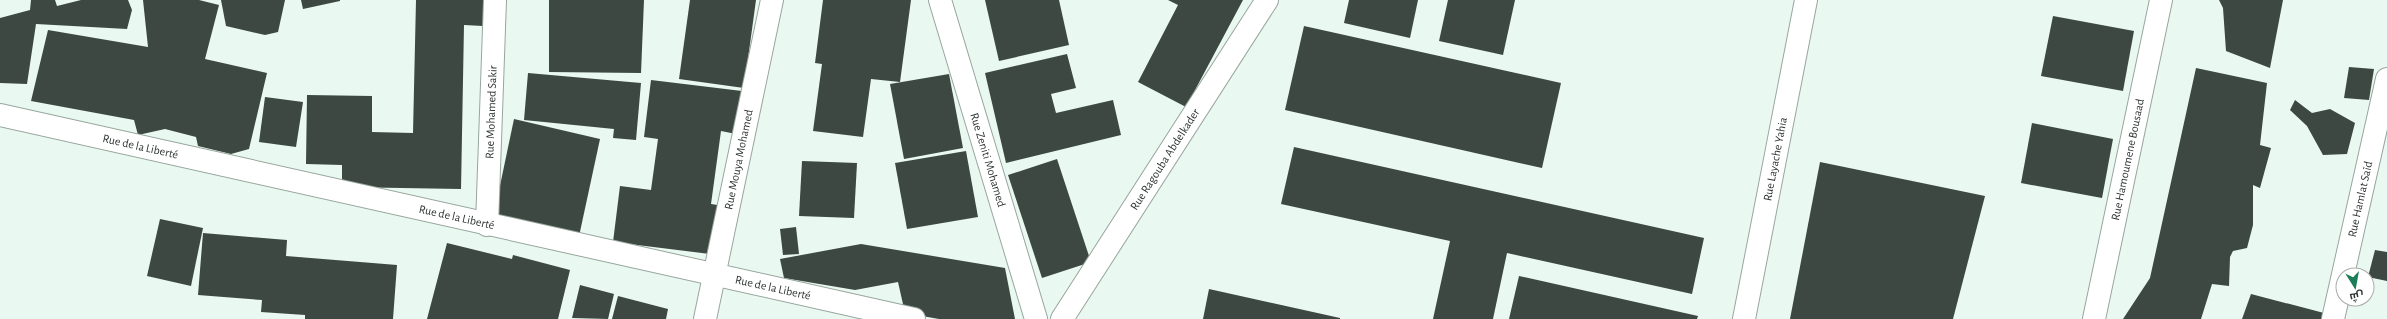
<svg xmlns="http://www.w3.org/2000/svg" width="2387" height="319" font-family="'Alegreya Sans',Cairo,sans-serif">
<style>
.building{fill:#3c4841}
.lines{fill:none;stroke-linecap:round;stroke-linejoin:round}
.minor-casing{stroke:#98a69e;stroke-width:24}
.minor{stroke:#fff;stroke-width:22}
.labels{text-anchor:middle;dominant-baseline:central;stroke-width:4;stroke-linejoin:round;paint-order:stroke}
.street-label{font-size:12px;fill:#2e3431;stroke:#fff}
</style>
<rect width="100%" height="100%" fill="#e9f8f0"/>
<!-- building -->
<g class="building">
<polygon points="31,0 55,0 57,6 81,0 128,0 132,10 127,29 36,24 27,84 0,83 0,18 30,10"/>
<polygon points="143,0 199,0 219,5 205,59 267,73 249,149 231,154 198,146 196,137 165,129 138,135 134,120 31,101 48,30 148,47"/>
<polygon points="221,0 285,0 278,32 265,35 226,26"/>
<polygon points="301,0 340,0 340,1 303,9"/>
<polygon points="416,0 484,0 483,26 464,25 461,189 342,187 342,165 306,164 307,95 372,96 372,132 413,133"/>
<polygon points="549,0 644,0 641,73 549,72"/>
<polygon points="690,0 756,0 744,88 679,79"/>
<polygon points="823,0 911,0 900,82 871,79 863,137 813,131 822,64 815,63"/>
<polygon points="985,0 1059,0 1069,45 999,61"/>
<polygon points="1168,0 1243,0 1186,107 1138,82 1178,5"/>
<polygon points="1349,0 1418,0 1410,38 1344,23"/>
<polygon points="1448,0 1515,0 1503,55 1439,41"/>
<polygon points="2219,0 2283,0 2270,68 2226,51 2223,8"/>
<polygon points="2053,16 2134,31 2123,91 2041,76"/>
<polygon points="1304,26 1561,83 1542,168 1285,110"/>
<polygon points="1067,54 1076,88 1051,94 1056,113 1113,100 1121,135 1006,163 985,73"/>
<polygon points="2349,67 2374,69 2369,100 2344,98"/>
<polygon points="2196,68 2267,83 2260,145 2271,148 2260,188 2253,185 2253,225 2247,248 2233,251 2230,257 2229,286 2212,284 2201,319 2123,319 2150,278"/>
<polygon points="528,73 641,83 636,140 613,138 614,129 524,120"/>
<polygon points="949,74 963,148 904,159 890,84"/>
<polygon points="651,80 742,91 736,134 721,131 711,204 724,206 718,255 613,242 620,186 651,190 658,139 644,137"/>
<polygon points="265,97 303,102 296,147 259,142"/>
<polygon points="2295,100 2312,113 2330,109 2355,123 2347,154 2323,155 2307,126 2290,110"/>
<polygon points="514,119 600,139 578,241 493,219"/>
<polygon points="2032,123 2113,139 2102,198 2021,183"/>
<polygon points="1294,147 1704,238 1692,294 1507,253 1493,319 1433,319 1450,241 1281,204"/>
<polygon points="966,151 978,217 907,229 895,163"/>
<polygon points="1057,159 1091,262 1042,278 1008,175"/>
<polygon points="802,161 857,163 854,218 799,216"/>
<polygon points="1820,162 1985,196 1953,319 1790,319"/>
<polygon points="160,219 203,228 191,286 147,276"/>
<polygon points="796,227 799,254 783,255 780,229"/>
<polygon points="203,233 287,240 286,256 397,265 393,319 305,319 305,315 261,312 262,300 198,295"/>
<polygon points="447,243 512,259 513,255 570,270 558,319 427,319"/>
<polygon points="861,244 1005,268 1015,319 939,319 905,313 898,282 855,290 784,278 780,259"/>
<polygon points="2375,250 2387,252 2387,281 2368,277"/>
<polygon points="1519,276 1698,316 1697,319 1509,319"/>
<polygon points="580,285 614,294 608,319 572,318"/>
<polygon points="1209,289 1340,318 1340,319 1203,319"/>
<polygon points="2251,294 2324,313 2323,319 2242,319"/>
<polygon points="618,296 668,309 666,319 612,319"/>
</g>
<g class="lines">
<defs>
<g id="minor">
<path id="s1" d="M940,0L1036,319"/>
<path id="s2" d="M0,115L914,319"/>
<path id="s3" d="M487,225L495,0"/>
<path id="s4" d="M705,319L772,0"/>
<path id="s5" d="M1062,319L1267,0"/>
<path id="s6" d="M1744,319L1806,0"/>
<path id="s7" d="M2094,319L2161,0"/>
<path id="s8" d="M2333,319L2387,79"/>
</g>
</defs>
<!-- minor casing -->
<use href="#minor" class="minor-casing"/>
<!-- minor -->
<use href="#minor" class="minor"/>
</g>
<g class="labels">
<!-- street labels -->
<g class="street-label">
<text stroke="none"><textPath href="#s3" startOffset="113">Rue Mohamed Sakir</textPath></text>
<text stroke="none"><textPath href="#s2" startOffset="144">Rue de la Liberté</textPath></text>
<text stroke="none"><textPath href="#s4" startOffset="163">Rue Mouya Mohamed</textPath></text>
<text stroke="none"><textPath href="#s1" startOffset="167">Rue Zeniti Mohamed</textPath></text>
<text stroke="none"><textPath href="#s5" startOffset="190">Rue Ragouba Abdelkader</textPath></text>
<text stroke="none"><textPath href="#s6" startOffset="163">Rue Layache Yahia</textPath></text>
<text stroke="none"><textPath href="#s7" startOffset="163">Rue Hamoumene Bousaad</textPath></text>
<text stroke="none"><textPath href="#s8" startOffset="123">Rue Hamlat Saïd</textPath></text>
<text stroke="none"><textPath href="#s2" startOffset="468">Rue de la Liberté</textPath></text>
<text stroke="none"><textPath href="#s2" startOffset="792">Rue de la Liberté</textPath></text>
</g>
</g>
<!-- north arrow -->
<g transform="translate(2355 287) rotate(169)"><circle r="19" fill="#ffffff" stroke="#abaead"/>
<path d="M0-3L7 15L0 10L-7 15Z" fill="#1b7e57"/>
<text y="-6" font-size="11" font-weight="bold" text-anchor="middle" fill="#2e3431">ش</text>
</g>
</svg>
